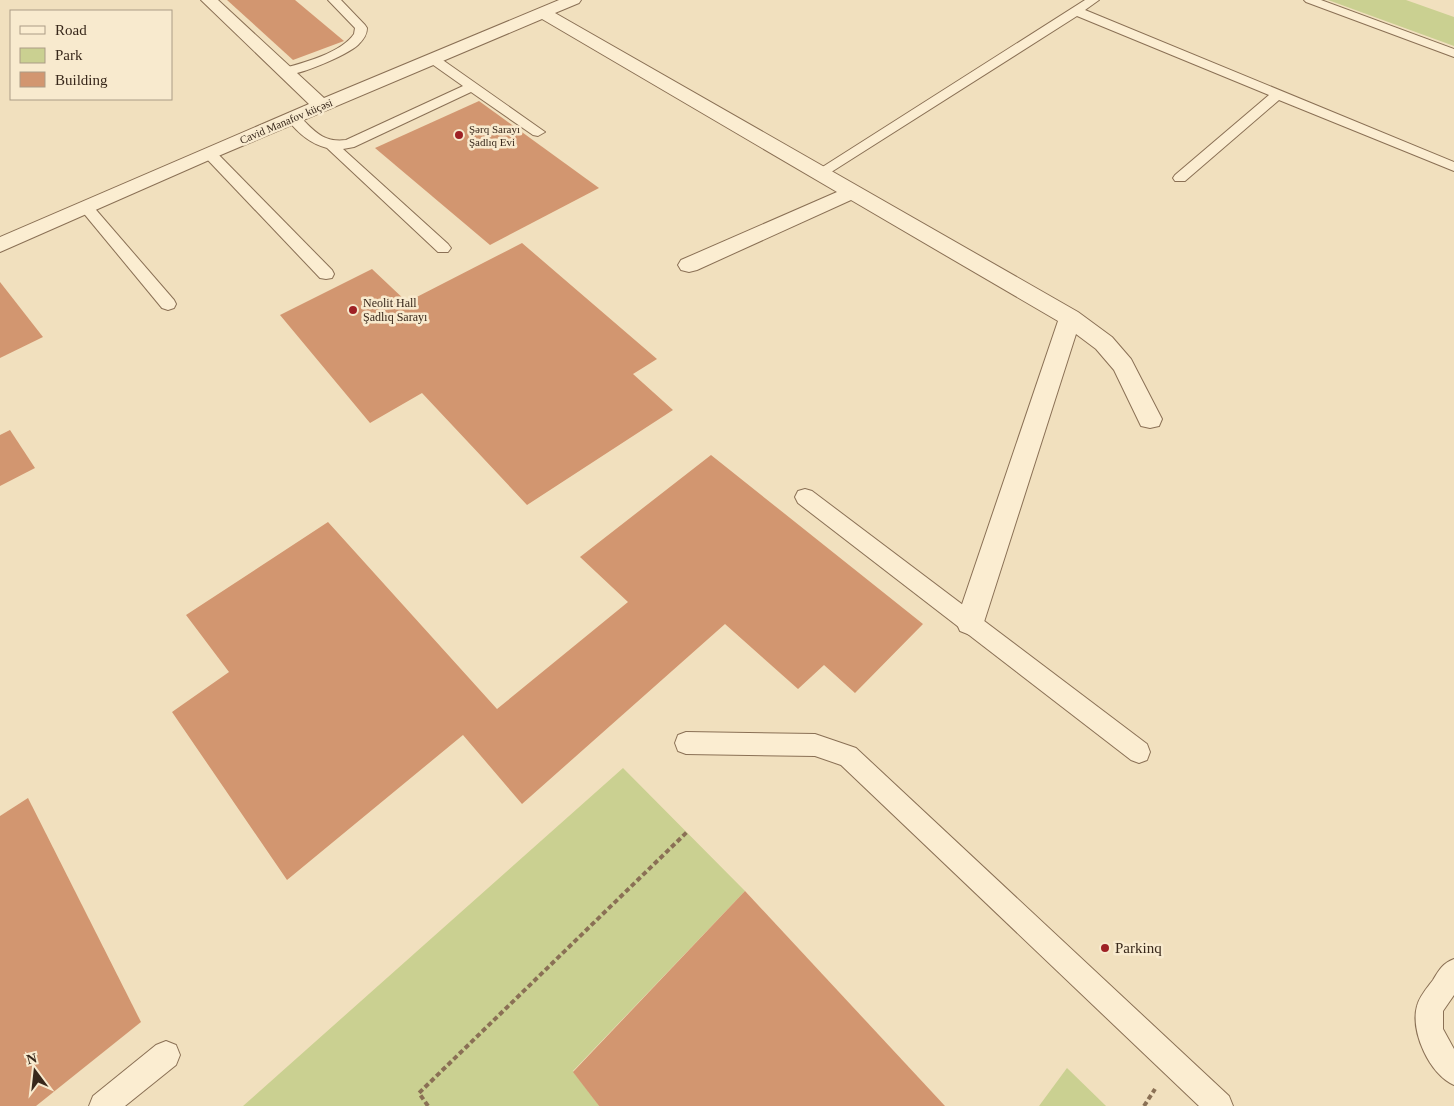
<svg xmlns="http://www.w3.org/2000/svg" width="1454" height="1106" font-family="'Times New Roman',serif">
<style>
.green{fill:#cad091}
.building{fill:#d29670}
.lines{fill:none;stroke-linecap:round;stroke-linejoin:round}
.lane-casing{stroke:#8a7055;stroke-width:2}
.street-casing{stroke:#8a7055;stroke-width:2}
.path{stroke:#8a7055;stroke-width:4;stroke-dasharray:5 3;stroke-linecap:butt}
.lane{fill:#fbedd1;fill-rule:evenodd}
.street{fill:#fbedd1;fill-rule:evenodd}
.poi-dot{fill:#9e2125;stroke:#f8eace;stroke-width:2}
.labels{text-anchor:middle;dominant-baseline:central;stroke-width:5;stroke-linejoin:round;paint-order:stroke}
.far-street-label{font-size:11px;fill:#38281b;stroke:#f8eace}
.far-poi-label{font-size:11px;fill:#38281b;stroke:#f8eace;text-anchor:start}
.poi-label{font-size:12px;fill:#38281b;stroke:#f8eace;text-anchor:start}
.near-poi-label{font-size:15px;fill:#38281b;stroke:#f8eace;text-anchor:start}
</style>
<rect width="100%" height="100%" fill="#f1e0be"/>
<!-- green -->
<g class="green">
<polygon points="1328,0 1406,0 1454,17 1454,46"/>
<polygon points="623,768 745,891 573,1071 599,1106 243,1106"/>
<polygon points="1067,1068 1106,1106 1039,1106"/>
</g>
<!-- building -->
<g class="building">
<polygon points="227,0 295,0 344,41 293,60"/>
<polygon points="479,101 599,188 490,245 375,148"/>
<polygon points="522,243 657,359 633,374 673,410 527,505 422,393 370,423 280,315 372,269 407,302"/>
<polygon points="0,282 43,337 0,358"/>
<polygon points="10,430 35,468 0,486 0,435"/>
<polygon points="711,455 923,624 855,693 824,665 798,689 725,624 522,804 463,735 287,880 172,712 229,672 186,615 328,522 497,709 628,602 580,557"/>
<polygon points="28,798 141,1022 36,1106 0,1106 0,816"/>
<polygon points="745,891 945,1106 599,1106 573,1072"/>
</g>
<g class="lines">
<defs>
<g id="lane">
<path d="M328,0H341L365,25L367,28C367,35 363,40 358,45C347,55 295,78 281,75L280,72L281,69C303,63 341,53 354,34L355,28Z"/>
<polygon points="1085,0 1099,0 1085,10 1454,162 1454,171 1279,100 1185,181 1175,181 1173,178 1175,175 1269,95 1077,16 825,176 815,176 813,173"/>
<polygon points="1304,0 1321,0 1454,49 1454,57 1306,2"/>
<path d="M433,55L437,56L545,132L538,136L533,135L471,92L354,147L343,149L448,244L451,248L448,252H438L327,148C310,144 296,131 286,118L293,114L298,115C314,130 322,143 346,140L463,86L429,62L427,59Z"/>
<polygon points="209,149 214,150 332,270 334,274 332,278 326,279 320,278 204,156 202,153 204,150"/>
<polygon points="86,202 91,204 174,300 176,304 174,308 168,310 162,308 81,210 79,207 81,204"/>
<polygon points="805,489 812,491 1147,744 1150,752 1147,760 1139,763 1131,760 798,503 795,497 798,491"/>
<polygon points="686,732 815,734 856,748 1229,1096 1233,1106 1199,1106 841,765 815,756 686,754 678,751 675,743 678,735"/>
<path d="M1454,959V995L1443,1011V1029L1454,1049V1085C1430,1075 1410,1032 1417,1006C1419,997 1427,988 1433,980C1439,970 1443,963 1454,959Z"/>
<polygon points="166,1041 176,1045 180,1055 176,1065 125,1106 89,1106 93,1096 156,1045"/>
</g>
<polygon id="street" points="201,0 218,0 324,98 559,0 581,0 579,3 555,13 1078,312 1112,337 1131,359 1162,419 1159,426 1150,428 1141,426 1114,370 1096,349 1076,334 984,622 980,631 970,635 960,631 956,622 1058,321 851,200 697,270 689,272 681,270 678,265 681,260 837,192 542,19 216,157 0,252 0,237 309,104"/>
</defs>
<!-- lane casing -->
<use href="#lane" class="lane-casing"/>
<!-- street casing -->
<use href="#street" class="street-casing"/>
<!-- path -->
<g class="path">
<polyline points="428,1106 419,1093 687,832"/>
<polyline points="1144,1106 1155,1089"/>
</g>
<!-- lane -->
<use href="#lane" class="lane"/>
<!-- street -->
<use href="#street" class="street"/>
</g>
<!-- markers -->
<g class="poi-dot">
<circle cx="459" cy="135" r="5"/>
<circle cx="353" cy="310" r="5"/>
<circle cx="1105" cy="948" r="5"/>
</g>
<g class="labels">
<!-- far-street labels -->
<g class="far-street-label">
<text transform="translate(286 121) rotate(-23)">Cavid Manafov küçəsi</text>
</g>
<!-- far-poi labels -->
<g class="far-poi-label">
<text x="469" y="129">Şərq Sarayı<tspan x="469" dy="13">Şadlıq Evi</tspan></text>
</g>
<!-- poi labels -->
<g class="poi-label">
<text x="363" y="303">Neolit Hall<tspan x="363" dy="14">Şadlıq Sarayı</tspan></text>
</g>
<!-- near-poi labels -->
<g class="near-poi-label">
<text x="1115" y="948">Parkinq</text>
</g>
</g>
<!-- legend -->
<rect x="10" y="10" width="162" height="90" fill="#f8eace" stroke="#ab9c86"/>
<rect x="20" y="26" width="25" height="8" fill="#fbedd1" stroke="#ab9c86"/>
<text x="55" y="35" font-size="15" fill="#38281b">Road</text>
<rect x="20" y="48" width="25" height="15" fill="#cad091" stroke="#ab9c86"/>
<text x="55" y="60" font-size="15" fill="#38281b">Park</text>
<rect x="20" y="72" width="25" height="15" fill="#d29670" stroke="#ab9c86"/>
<text x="55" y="85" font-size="15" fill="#38281b">Building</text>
<!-- north arrow -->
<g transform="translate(35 1071) rotate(345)" stroke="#f8eace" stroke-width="4" paint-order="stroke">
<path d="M0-4L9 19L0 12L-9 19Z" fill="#38281b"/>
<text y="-8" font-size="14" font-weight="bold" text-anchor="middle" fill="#38281b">N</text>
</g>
</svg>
